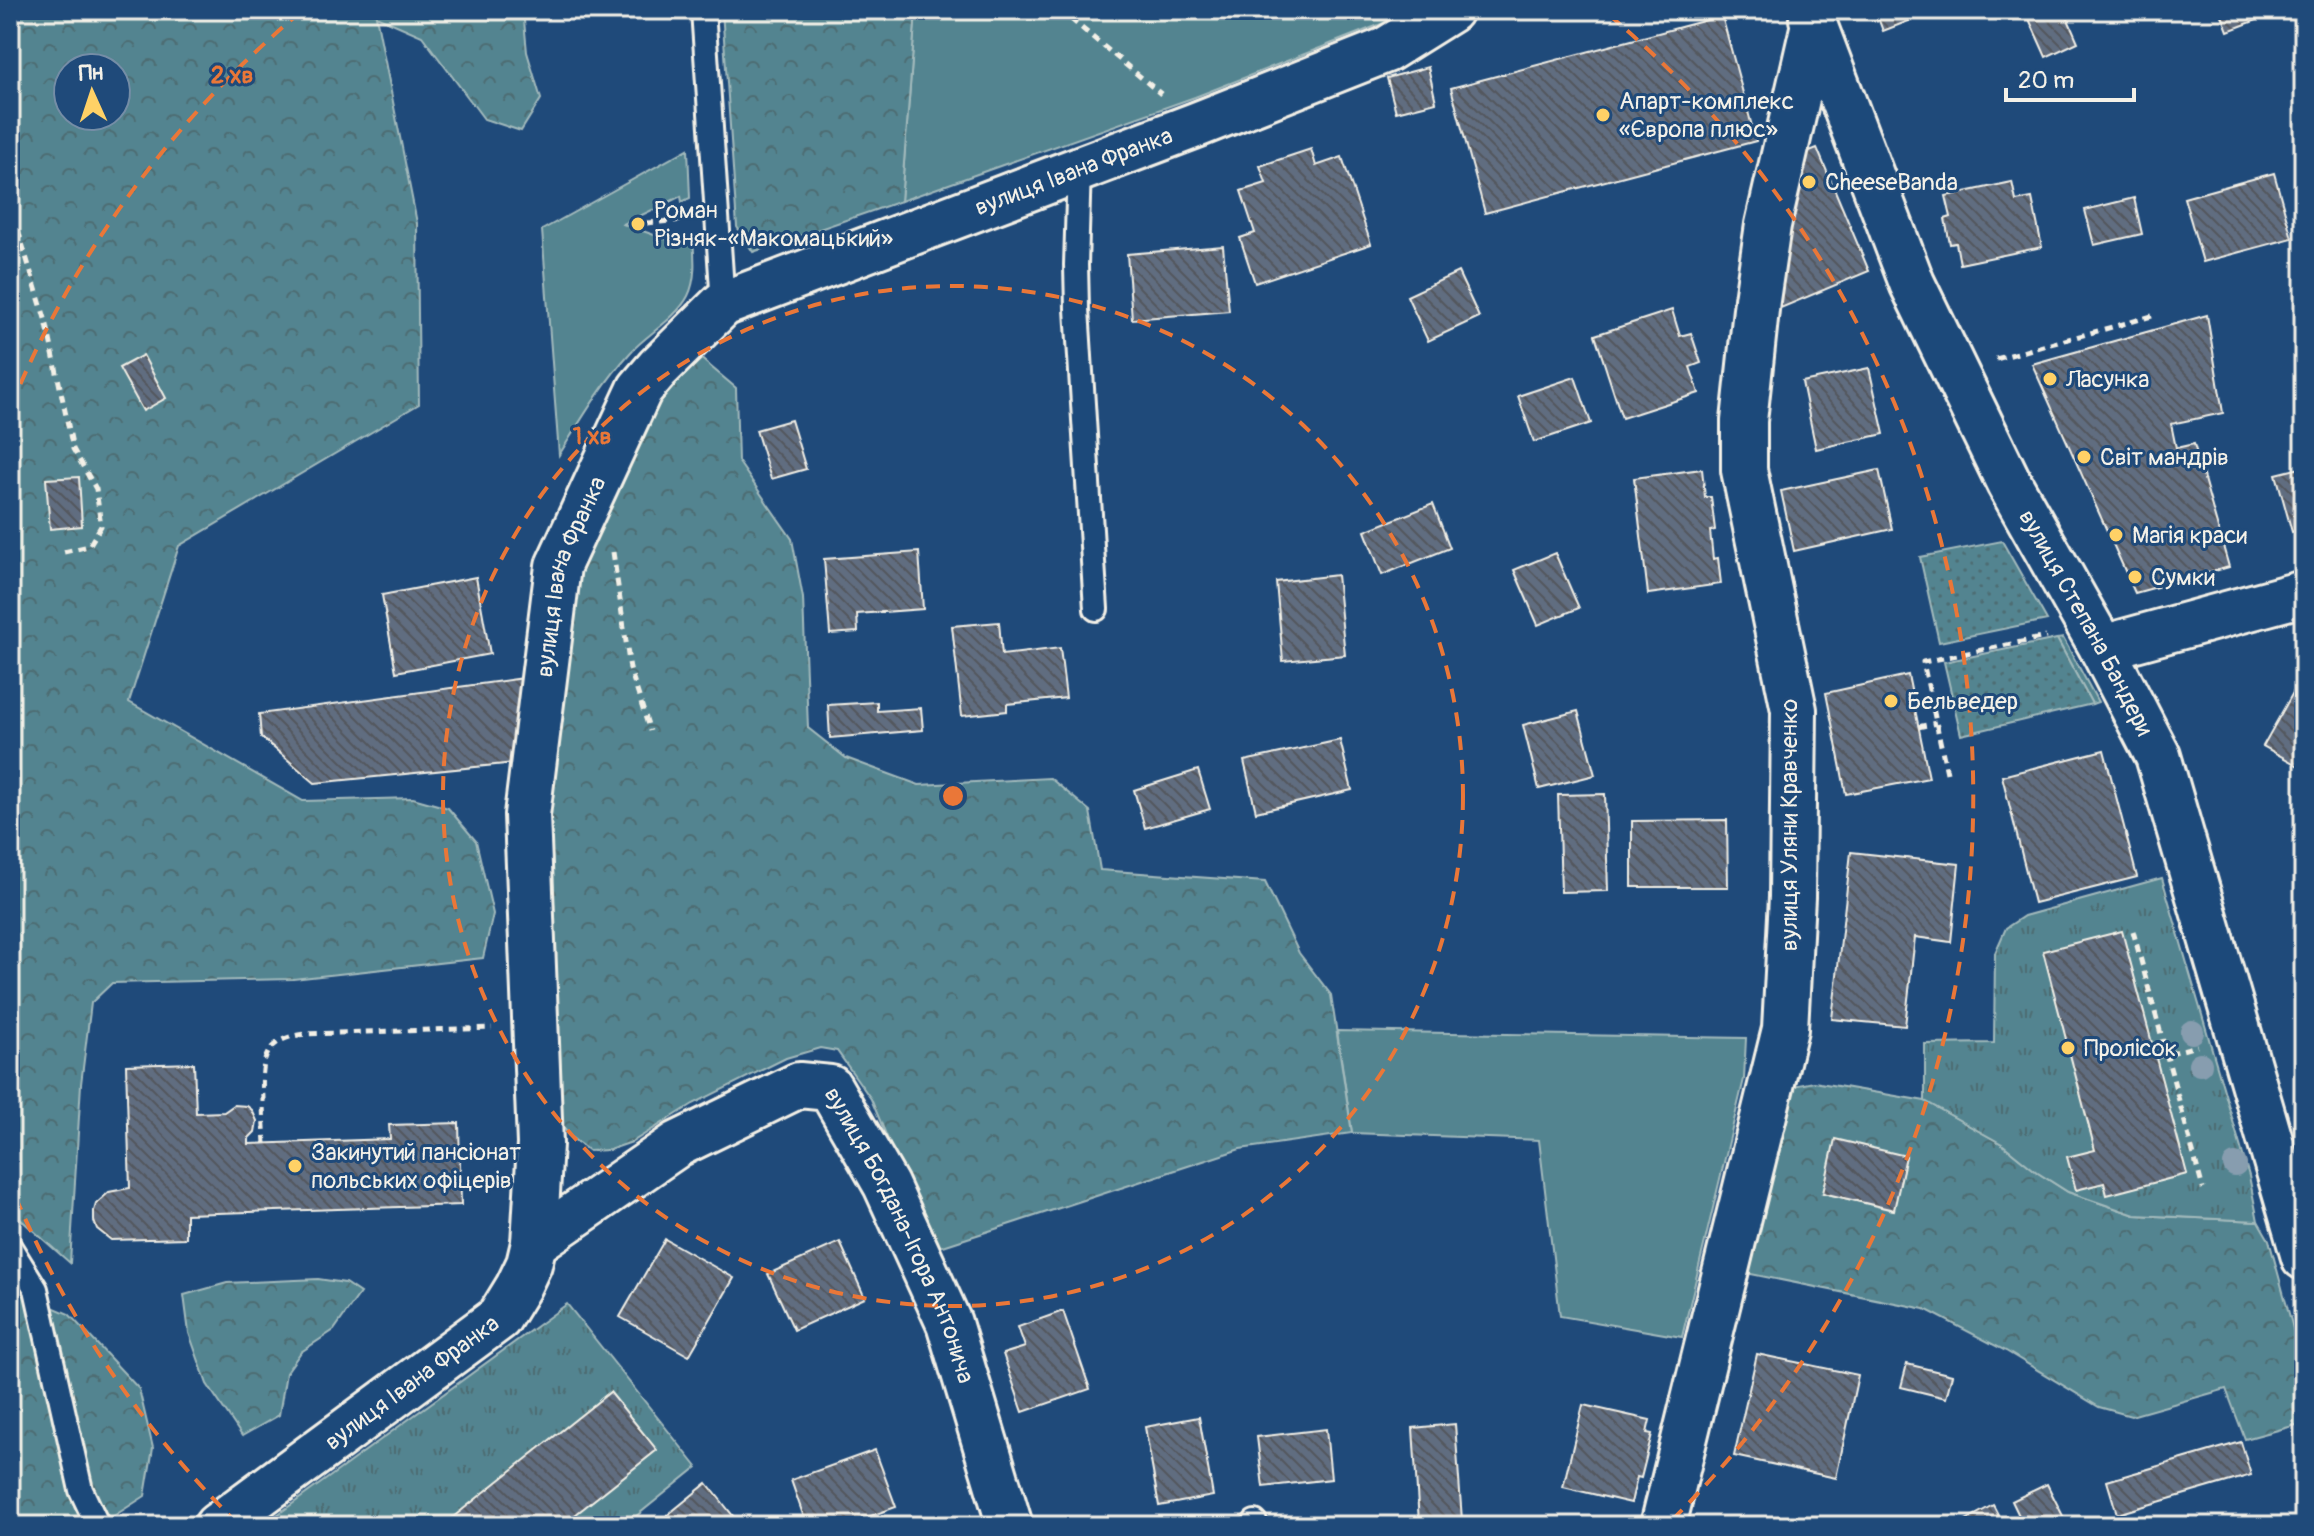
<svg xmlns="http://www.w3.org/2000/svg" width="2314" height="1536" font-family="Pangolin,sans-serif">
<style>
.grass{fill:#528490;stroke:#a3babc;stroke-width:2}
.forest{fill:url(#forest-crowns);stroke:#a3babc;stroke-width:2;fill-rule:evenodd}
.park{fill:url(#park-tufts);stroke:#a3babc;stroke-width:2}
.garden{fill:url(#garden-dots);stroke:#a3babc;stroke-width:2}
.building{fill:url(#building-back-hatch);stroke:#f4f1e8;stroke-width:2}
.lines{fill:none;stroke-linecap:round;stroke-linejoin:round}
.lane-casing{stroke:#f4f1e8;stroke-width:28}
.street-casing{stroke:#f4f1e8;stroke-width:50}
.path{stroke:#f4f1e8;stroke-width:5;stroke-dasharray:8 6;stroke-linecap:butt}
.lane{stroke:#1f4a7a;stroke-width:22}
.street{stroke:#1f4a7a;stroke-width:44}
.tree{fill:#879daf}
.ring{fill:none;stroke:#ea7738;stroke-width:4;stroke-dasharray:14 10}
.poi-dot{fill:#ffd166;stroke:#1f4a7a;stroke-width:3}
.labels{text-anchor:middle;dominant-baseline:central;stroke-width:6;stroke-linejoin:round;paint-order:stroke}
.poi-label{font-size:24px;fill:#f4f1e8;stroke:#1f4a7a;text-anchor:start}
.street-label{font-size:24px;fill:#f4f1e8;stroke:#1f4a7a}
.centre{fill:#ea7738;stroke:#1f4a7a;stroke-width:4}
.ring-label{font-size:24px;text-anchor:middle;font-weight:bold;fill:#ea7738;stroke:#1f4a7a;stroke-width:6;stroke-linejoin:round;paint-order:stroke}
</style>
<defs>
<pattern id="forest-crowns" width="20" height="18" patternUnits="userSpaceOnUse" patternTransform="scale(2)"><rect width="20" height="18" fill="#528490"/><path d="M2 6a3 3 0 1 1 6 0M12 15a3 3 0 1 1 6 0" fill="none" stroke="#4e6c72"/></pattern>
<pattern id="park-tufts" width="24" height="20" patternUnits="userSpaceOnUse" patternTransform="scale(2)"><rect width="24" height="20" fill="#528490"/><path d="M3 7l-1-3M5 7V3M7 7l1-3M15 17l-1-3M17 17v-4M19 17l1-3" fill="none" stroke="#4e6c72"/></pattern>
<pattern id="garden-dots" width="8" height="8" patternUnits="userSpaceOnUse" patternTransform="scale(2)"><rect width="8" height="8" fill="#528490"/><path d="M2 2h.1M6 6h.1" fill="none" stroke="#4e6c72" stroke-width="1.8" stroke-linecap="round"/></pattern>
<pattern id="building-back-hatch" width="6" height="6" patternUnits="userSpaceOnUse" patternTransform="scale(2)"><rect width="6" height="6" fill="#616d80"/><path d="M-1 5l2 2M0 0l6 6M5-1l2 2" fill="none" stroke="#53575d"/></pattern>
</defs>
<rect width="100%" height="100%" fill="#1f4a7a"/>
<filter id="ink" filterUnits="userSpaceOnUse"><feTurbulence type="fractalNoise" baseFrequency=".0125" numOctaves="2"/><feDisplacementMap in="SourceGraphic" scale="16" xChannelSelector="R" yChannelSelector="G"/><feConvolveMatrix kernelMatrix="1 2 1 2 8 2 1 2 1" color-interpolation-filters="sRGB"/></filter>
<g filter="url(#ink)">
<!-- grass -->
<g class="grass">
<polygon points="916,10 1417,10 1195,97 901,201"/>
<path d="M688,149L690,198L682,202L681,196L661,206V212L652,210L623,224L654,235L662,231L663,238L684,245V238L693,241C695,260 696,280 688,296C676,319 647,334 630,353C602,384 581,420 559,455L542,230Z"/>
<polygon points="2063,638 2098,702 2092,704 2057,639"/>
<polygon points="1337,1031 1746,1038 1744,1079 1682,1337 1560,1316 1539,1140 1352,1133"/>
</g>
<!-- forest -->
<g class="forest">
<path d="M10,10H523L527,52L541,99L521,131L484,119L422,36L376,16L417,223L419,404L179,546L129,702L303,801L413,798L448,808L476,841L493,914L483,958L293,979L112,983L91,1003L81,1084L70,1263L10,1210ZM68,68H116V116H68Z"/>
<polygon points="722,10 916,10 901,201 753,252 737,227"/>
<polygon points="698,356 736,388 738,461 792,539 803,598 808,728 846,758 919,785 1050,778 1090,811 1100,870 1265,882 1299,953 1331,995 1352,1133 1240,1149 934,1249 871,1099 837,1051 820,1048 786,1058 693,1104 632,1142 609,1150 589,1151 568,1135 561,1122 559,1108 544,821 575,574 657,397"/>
<path d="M1814,1082L1925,1101L2002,1144L2038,1173L2068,1192L2135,1215L2258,1221L2269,1240L2304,1369V1423L2245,1439L2226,1389L2131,1416L2099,1407L2006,1351L1925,1309L1746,1273L1793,1086ZM1906,1156L1893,1210L1823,1193Z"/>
<polygon points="318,1279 345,1283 360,1293 334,1330 301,1352 286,1373 279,1415 242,1436 207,1384 189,1333 184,1295 227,1283"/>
<polygon points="10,1289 69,1314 139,1389 153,1448 145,1496 98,1526 10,1526"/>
</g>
<!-- park -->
<g class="park">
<polygon points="2162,878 2249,1176 2258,1221 2135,1215 2068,1192 2038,1173 2002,1144 1925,1101 1925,1044 1994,1043 1995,953 2006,928 2024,916"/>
<polygon points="567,1304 697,1467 629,1522 632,1526 262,1526"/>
</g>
<!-- garden -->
<g class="garden">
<polygon points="2002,541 2047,620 1939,642 1920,557"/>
<polygon points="2057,639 2092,704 1961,735 1944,662"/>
</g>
<!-- building -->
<g class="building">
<polygon points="1875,10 1937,10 1883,31"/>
<polygon points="2025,10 2064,10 2078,42 2046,57"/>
<polygon points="2220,10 2283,10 2228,31"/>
<polygon points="1722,16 1756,141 1485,213 1451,88"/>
<polygon points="1428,67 1436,102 1396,112 1387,78"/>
<polygon points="1817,148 1869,271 1776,310 1797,156"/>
<polygon points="1311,149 1316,166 1342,157 1371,244 1255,283 1240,238 1255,233 1241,191 1266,183 1260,166"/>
<polygon points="2274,173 2292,238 2203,262 2184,198"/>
<polygon points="2012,182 2016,201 2032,198 2042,247 1960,264 1956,243 1950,244 1945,219 1951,217 1946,196"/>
<polygon points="2134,198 2142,234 2094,245 2085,210"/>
<polygon points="1223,246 1229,311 1132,319 1127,254"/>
<polygon points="1458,272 1479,317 1428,341 1407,296"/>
<polygon points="1672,310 1680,336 1691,333 1701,363 1690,367 1699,393 1622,418 1595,335"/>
<polygon points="2207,315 2223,413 2171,424 2176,448 2194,444 2229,567 2135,593 2032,364"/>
<polygon points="143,355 166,398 143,411 119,368"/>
<polygon points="1869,368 1884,434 1816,449 1802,382"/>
<polygon points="1575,377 1591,423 1534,442 1518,396"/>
<polygon points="791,420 806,469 771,479 756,430"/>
<polygon points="2304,467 2304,529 2292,532 2276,474"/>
<polygon points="1702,469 1705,497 1711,497 1715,530 1710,531 1713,559 1718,558 1721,584 1648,594 1634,478"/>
<polygon points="1879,470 1892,529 1794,551 1781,491"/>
<polygon points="79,477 82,526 50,529 46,479"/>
<polygon points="1433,504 1450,548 1382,575 1365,531"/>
<polygon points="919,552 923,609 857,614 858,632 830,634 824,559"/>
<polygon points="1555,553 1579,608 1538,625 1514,570"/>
<polygon points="1337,575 1345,655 1283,661 1276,582"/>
<polygon points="476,577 490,654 396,672 382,595"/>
<polygon points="999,622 1002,655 1060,648 1066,698 1007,704 1007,711 962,716 952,626"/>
<polygon points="2304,673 2304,769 2263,746"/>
<polygon points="1908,675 1929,778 1846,794 1826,693"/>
<polygon points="524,678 515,763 315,783 261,737 259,714"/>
<polygon points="877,702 877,711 921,708 923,730 830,738 828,705"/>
<polygon points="1578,711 1595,775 1539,789 1523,725"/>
<polygon points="1340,740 1352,790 1256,812 1244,761"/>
<polygon points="2104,750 2137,877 2034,903 2002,776"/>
<polygon points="1198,770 1210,809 1145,828 1134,790"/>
<polygon points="1605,794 1608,891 1561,892 1558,795"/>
<polygon points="1727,820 1728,887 1632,887 1632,821"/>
<polygon points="1851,852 1959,864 1951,942 1915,937 1905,1026 1832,1019"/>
<polygon points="2122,931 2187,1174 2107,1195 2104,1183 2076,1190 2067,1157 2095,1150 2043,951"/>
<polygon points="194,1063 196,1113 224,1112 234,1105 247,1106 252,1110 257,1121 255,1132 249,1138 249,1144 390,1139 389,1125 459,1123 461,1205 186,1214 186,1238 111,1240 97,1229 94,1221 94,1211 96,1204 109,1192 130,1188 126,1065"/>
<polygon points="1835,1139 1906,1156 1894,1210 1823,1193"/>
<polygon points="665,1239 734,1278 689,1356 620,1317"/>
<polygon points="840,1242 865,1298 794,1330 768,1274"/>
<polygon points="1063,1311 1090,1389 1023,1412 1003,1354 1025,1347 1018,1327"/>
<polygon points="1757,1354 1858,1375 1836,1478 1734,1456"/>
<polygon points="1907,1364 1952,1375 1946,1398 1901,1387"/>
<polygon points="610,1392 657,1450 561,1526 442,1526"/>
<polygon points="1583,1405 1650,1420 1647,1433 1652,1434 1641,1478 1637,1477 1631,1503 1563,1487"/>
<polygon points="1199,1417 1213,1496 1159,1506 1145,1427"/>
<polygon points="1455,1424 1462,1520 1419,1523 1413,1428"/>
<polygon points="1326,1429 1331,1479 1263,1487 1257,1437"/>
<polygon points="2241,1442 2251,1475 2117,1514 2107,1481"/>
<polygon points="875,1450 896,1507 843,1526 807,1526 791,1480"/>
<polygon points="707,1483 741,1526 654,1526"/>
<polygon points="2047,1484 2065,1520 2054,1526 2024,1526 2012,1501"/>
<polygon points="1993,1505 2004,1526 1957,1526 1957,1525"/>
</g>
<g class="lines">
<defs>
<g id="lane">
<polyline points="703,10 723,304"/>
<polyline points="1079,167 1076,265 1077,309 1096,609"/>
<polyline points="10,1247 36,1289 81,1490 98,1526"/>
<polyline points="1255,1522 1256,1526"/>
</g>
<g id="street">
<path id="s1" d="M1812,19L1912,283L2009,483L2102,648L2158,756L2304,1257"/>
<polyline points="2102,648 2304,593"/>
<path id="s2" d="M534,1243L678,1144L799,1085L830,1088L886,1185L949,1323L1010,1526"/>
<path id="s3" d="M217,1526L499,1318L518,1287L529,1264L534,1243L540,1144L527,815L558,566L640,389L658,368L723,304L1196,125L1386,50L1450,10"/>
<polyline points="1663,1526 1785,1029 1792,897 1794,710 1744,470 1744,421 1757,300 1768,225 1814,24"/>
</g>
</defs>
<!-- lane casing -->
<use href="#lane" class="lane-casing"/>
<!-- street casing -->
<use href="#street" class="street-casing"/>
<!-- path -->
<g class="path">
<polyline points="1060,10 1161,94"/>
<polyline points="10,204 47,325 73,449 96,489 101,526 89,546 64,552"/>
<polyline points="646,223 684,220"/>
<polyline points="1996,359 2152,316"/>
<polyline points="613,552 630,669 650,731"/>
<polyline points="1918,727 1936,723"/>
<polyline points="1947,773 1923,662 2046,637"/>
<polyline points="2133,931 2203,1189"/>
<polyline points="2156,1057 2197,1046"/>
<path d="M265,1144C264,1128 263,1113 263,1098C261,1062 262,1039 305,1034L492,1028"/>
</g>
<!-- lane -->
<use href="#lane" class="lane"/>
<!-- street -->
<use href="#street" class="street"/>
</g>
<!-- trees -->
<g class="tree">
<circle cx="2192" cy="1032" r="12"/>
<circle cx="2200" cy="1064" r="12"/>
<circle cx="2235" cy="1165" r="12"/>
</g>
</g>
<!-- distance rings -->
<g class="ring">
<circle cx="953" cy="796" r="510"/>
<path d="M238 1524A1020 1020 0 0 1 11 1186M11 406A1020 1020 0 0 1 297 15M1609 15A1020 1020 0 0 1 1668 1524"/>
</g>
<!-- markers -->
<g class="poi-dot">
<circle cx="1603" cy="115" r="8"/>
<circle cx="1809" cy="182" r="8"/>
<circle cx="638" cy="224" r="8"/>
<circle cx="2050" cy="379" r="8"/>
<circle cx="2084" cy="457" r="8"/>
<circle cx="2116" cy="535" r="8"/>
<circle cx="2135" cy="577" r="8"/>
<circle cx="1891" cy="701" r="8"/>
<circle cx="2068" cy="1048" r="8"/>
<circle cx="295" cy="1166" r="8"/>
</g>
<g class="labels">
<!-- poi labels -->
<g class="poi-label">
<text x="1619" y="101">Апарт-комплекс<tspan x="1619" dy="28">«Європа плюс»</tspan></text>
<text x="1825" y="182">CheeseBanda</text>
<text x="654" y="210">Роман<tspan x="654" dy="28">Різняк-«Макомацький»</tspan></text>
<text x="2066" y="379">Ласунка</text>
<text x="2100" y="457">Світ мандрів</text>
<text x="2132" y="535">Магія краси</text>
<text x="2151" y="577">Сумки</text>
<text x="1907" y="701">Бельведер</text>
<text x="2084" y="1048">Пролісок</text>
<text x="311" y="1152">Закинутий пансіонат<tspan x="311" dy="28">польських офіцерів</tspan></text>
</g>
<!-- street labels -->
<g class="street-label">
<text stroke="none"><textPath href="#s3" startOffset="1802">вулиця Івана Франка</textPath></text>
<text stroke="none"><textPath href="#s3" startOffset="1106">вулиця Івана Франка</textPath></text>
<text stroke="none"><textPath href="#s1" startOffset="664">вулиця Степана Бандери</textPath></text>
<text transform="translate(1789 825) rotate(-90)">вулиця Уляни Кравченко</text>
<text stroke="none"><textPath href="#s2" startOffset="504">вулиця Богдана-Ігора Антонича</textPath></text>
<text stroke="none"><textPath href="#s3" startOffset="242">вулиця Івана Франка</textPath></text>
</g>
</g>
<circle cx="953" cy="796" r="12" class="centre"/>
<g class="ring-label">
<text x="232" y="83">2 хв</text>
<text x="592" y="444">1 хв</text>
</g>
<!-- margin -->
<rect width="2314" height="1536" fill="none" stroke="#1f4a7a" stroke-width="40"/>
<rect x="20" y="20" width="2274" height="1496" fill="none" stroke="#f4f1e8" stroke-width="3" filter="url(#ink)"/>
<!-- north arrow -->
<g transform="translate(92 92) rotate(357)"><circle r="38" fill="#1f4a7a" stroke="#748da6" stroke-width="2"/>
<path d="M0-6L14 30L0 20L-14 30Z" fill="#ffd166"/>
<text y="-12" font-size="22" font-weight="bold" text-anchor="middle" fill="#f4f1e8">Пн</text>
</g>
<!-- scale -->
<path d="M2006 88v12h128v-12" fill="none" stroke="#f4f1e8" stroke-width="4"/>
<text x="2018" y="88" font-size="24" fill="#f4f1e8" stroke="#1f4a7a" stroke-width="6" paint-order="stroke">20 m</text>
</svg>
